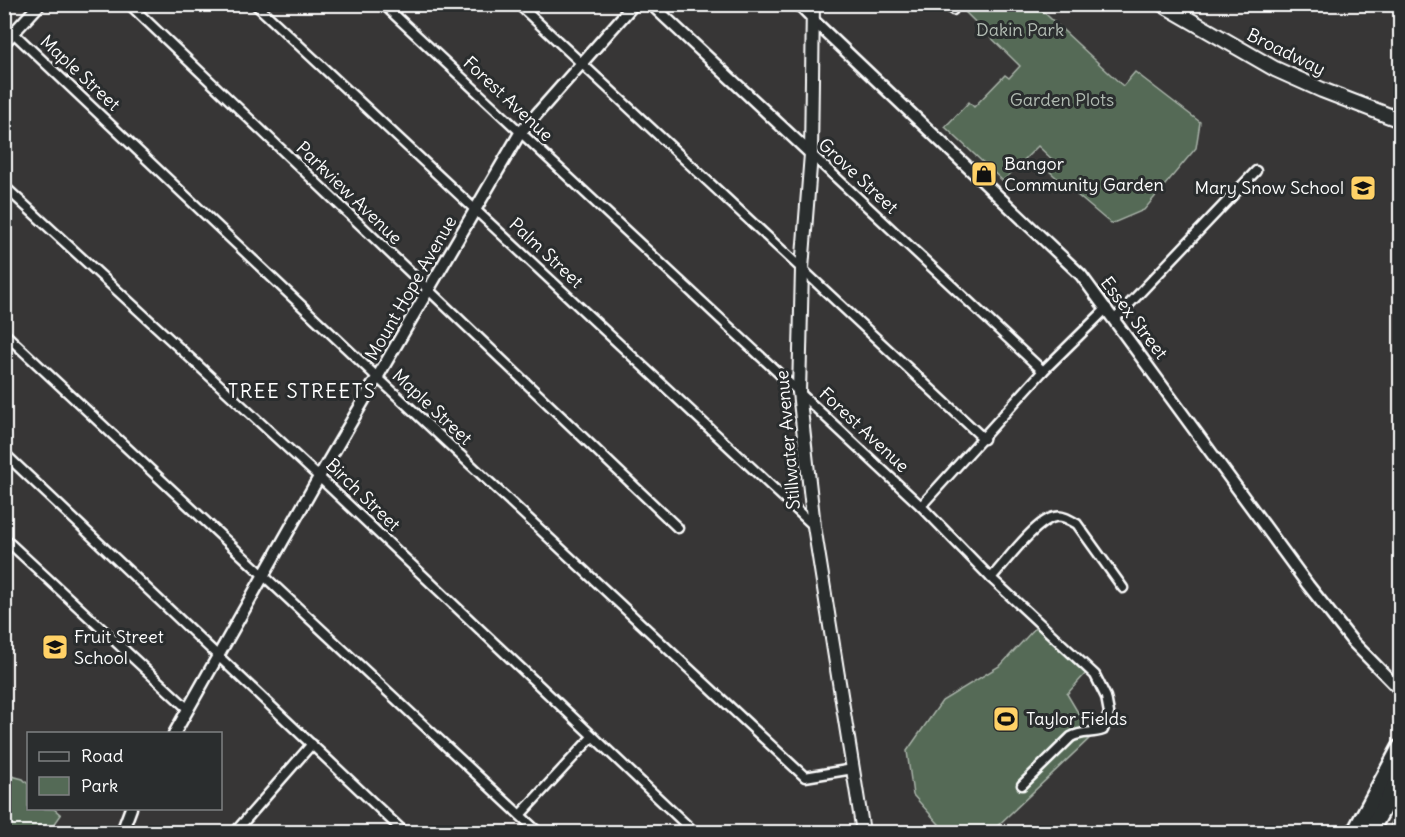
<svg xmlns="http://www.w3.org/2000/svg" width="1405" height="837" viewBox="0 0 1405 837" font-family="Delius,sans-serif">
<style>
.green{fill:#546a56;stroke:#aab4aa;stroke-width:1.5}
.lines{fill:none;stroke-linecap:round;stroke-linejoin:round}
.minor-casing{stroke:#fff;stroke-width:13}
.tertiary-casing{stroke:#fff;stroke-width:15}
.secondary-casing{stroke:#fff;stroke-width:16}
.primary-casing{stroke:#fff;stroke-width:18}
.motorway-casing{stroke:#fff;stroke-width:20}
.minor{stroke:#2a2d2e;stroke-width:8}
.tertiary{stroke:#2a2d2e;stroke-width:10}
.secondary{stroke:#2a2d2e;stroke-width:12}
.primary{stroke:#2a2d2e;stroke-width:14}
.motorway{stroke:#2a2d2e;stroke-width:15}
.labels{text-anchor:middle;stroke-width:6;stroke-linejoin:round;paint-order:stroke}
.park-label{font-size:18px;fill:#b2bcb3;stroke:#2a2d2e}
.street-label{font-size:18px;fill:#fff;stroke:#2a2d2e}
.poi-label{font-size:18px;fill:#fff;stroke:#2a2d2e;text-anchor:start}
.neighbourhood-label{font-size:20px;letter-spacing:1.5px;fill:#fff;stroke:#2a2d2e}
</style>
<rect width="100%" height="100%" fill="#373636"/>
<filter id="ink" filterUnits="userSpaceOnUse"><feTurbulence type="fractalNoise" baseFrequency=".0167" numOctaves="2"/><feDisplacementMap in="SourceGraphic" scale="12" xChannelSelector="R" yChannelSelector="G"/><feConvolveMatrix kernelMatrix="1 2 1 2 8 2 1 2 1" color-interpolation-filters="sRGB"/></filter>
<g filter="url(#ink)">
<g class="green">
<polygon points="957,4 1036,5 1123,86 1135,72 1200,122 1196,148 1144,210 1111,224 1050,172 1057,164 1038,146 1003,181 945,127 969,102 974,107 1005,75 1009,78 1020,66"/>
<polygon points="1036,627 1086,673 1067,694 1092,736 991,832 946,832 913,795 907,751 942,701 1001,665"/>
<polygon points="4,774 23,779 28,784 28,808 54,809 61,815 49,832 5,832"/>
<polygon points="1400,806 1400,832 1387,832"/>
</g>
<g class="lines">
<defs>
<g id="minor">
<polyline points="129,4 678,528"/>
<polyline points="255,4 814,526"/>
<path d="M383 4 921 506 991 578 1095 675 1106 697 1109 713 1103 730C1092 734 1082 731 1071 737L1022 785"/>
<polyline points="518,4 984,439"/>
<polyline points="797,4 813,20"/>
<polyline points="947,4 953,10"/>
<polyline points="4,24 378,378 805,777 853,769"/>
<polyline points="811,154 1043,371"/>
<polyline points="4,186 319,477 694,832"/>
<polyline points="1115,319 1256,171"/>
<polyline points="4,333 538,832"/>
<polyline points="4,453 404,832"/>
<polyline points="921,506 1043,371 1107,308"/>
<polyline points="4,538 188,709"/>
<path d="M991 578C1005 563 1036 520 1055 517 1063 515 1070 520 1077 524L1123 588"/>
<polyline points="520,815 592,737"/>
<polyline points="235,832 312,744"/>
</g>
<g id="tertiary">
<polyline points="651,4 811,154"/>
<polyline points="813,20 1081,275 1308,585 1353,642 1400,690"/>
<polyline points="4,43 40,4"/>
<polyline points="174,734 319,477 520,133 634,4"/>
<polyline points="122,832 131,808"/>
</g>
<polyline id="secondary" points="813,4 811,154 802,269 799,392 814,526 863,832"/>
<polyline id="primary" points="1162,4 1275,69 1322,90 1400,120"/>
<g id="motorway">
<polyline points="1355,832 1400,748"/>
<polyline points="1370,832 1400,777"/>
</g>
</defs>
<use href="#minor" class="minor-casing"/>
<use href="#tertiary" class="tertiary-casing"/>
<use href="#secondary" class="secondary-casing"/>
<use href="#primary" class="primary-casing"/>
<use href="#motorway" class="motorway-casing"/>
<use href="#minor" class="minor"/>
<use href="#tertiary" class="tertiary"/>
<use href="#secondary" class="secondary"/>
<use href="#primary" class="primary"/>
<use href="#motorway" class="motorway"/>
</g>
</g>
<defs>
<symbol id="shop-square" viewBox="-11 -11 22 22"><rect x="-9" y="-9" width="18" height="18" rx="4" fill="#ffd166" stroke="#2a2d2e"/><path d="M-5-2.5h2.3a2.7 3.5 0 0 1 5.4 0H5L5.5 6h-11ZM-1.5-2.5h3a1.5 2.3 0 0 0-3 0Z" fill="#111"/></symbol>
<symbol id="school-square" viewBox="-11 -11 22 22"><rect x="-9" y="-9" width="18" height="18" rx="4" fill="#ffd166" stroke="#2a2d2e"/><path d="M0-5L7-2L0 1L-7-2ZM-4 1L0 2.5L4 1V4Q0 6-4 4Z" fill="#111"/></symbol>
<symbol id="stadium-square" viewBox="-11 -11 22 22"><rect x="-9" y="-9" width="18" height="18" rx="4" fill="#ffd166" stroke="#2a2d2e"/><path d="M0-5a6.5 5 0 1 0 0 10a6.5 5 0 1 0 0-10ZM-3.5-1.8h7v3.6h-7Z" fill="#111"/></symbol>
</defs>
<g fill-rule="evenodd">
<use href="#shop-square" x="969" y="159" width="30" height="30"/>
<use href="#school-square" x="1348" y="173" width="30" height="30"/>
<use href="#school-square" x="40" y="632" width="30" height="30"/>
<use href="#stadium-square" x="991" y="704" width="30" height="30"/>
</g>
<g class="labels">
<g class="park-label">
<text x="1020" y="36">Dakin Park</text>
<text x="1062" y="106">Garden Plots</text>
</g>
<g class="street-label">
<text transform="translate(1286 52) rotate(26)" y="6">Broadway</text>
<text transform="translate(80 73) rotate(43)" y="6">Maple Street</text>
<text transform="translate(508 99) rotate(43)" y="6">Forest Avenue</text>
<text transform="translate(858 176) rotate(43)" y="6">Grove Street</text>
<text transform="translate(349 193) rotate(44)" y="6">Parkview Avenue</text>
<text transform="translate(546 253) rotate(43)" y="6">Palm Street</text>
<text transform="translate(411 288) rotate(-60)" y="6">Mount Hope Avenue</text>
<text transform="translate(1134 318) rotate(53)" y="6">Essex Street</text>
<text transform="translate(432 407) rotate(43)" y="6">Maple Street</text>
<text transform="translate(864 430) rotate(43)" y="6">Forest Avenue</text>
<text transform="translate(788 440) rotate(-95)" y="6">Stillwater Avenue</text>
<text transform="translate(363 495) rotate(44)" y="6">Birch Street</text>
</g>
<g class="poi-label">
<text x="1004" y="170">Bangor<tspan x="1004" dy="21">Community Garden</tspan></text>
<text x="1344" y="194" text-anchor="end">Mary Snow School</text>
<text x="74" y="643">Fruit Street<tspan x="74" dy="21">School</tspan></text>
<text x="1026" y="725">Taylor Fields</text>
</g>
<g class="neighbourhood-label">
<text x="302" y="398">TREE STREETS</text>
</g>
</g>
<rect width="1405" height="837" fill="none" stroke="#2a2d2e" stroke-width="24"/>
<rect x="12" y="12" width="1381" height="813" fill="none" stroke="#fff" stroke-width="2" filter="url(#ink)"/>
<rect x="27" y="732" width="195" height="78" fill="#2a2d2e" stroke="#7f8182" stroke-width="1.5"/>
<rect x="39" y="752" width="30" height="9" fill="#2a2d2e" stroke="#7f8182" stroke-width="1.5"/>
<text x="81" y="762" font-size="18" fill="#ffffff">Road</text>
<rect x="39" y="777" width="30" height="18" fill="#546a56" stroke="#7f8182" stroke-width="1.5"/>
<text x="81" y="792" font-size="18" fill="#ffffff">Park</text>
</svg>
